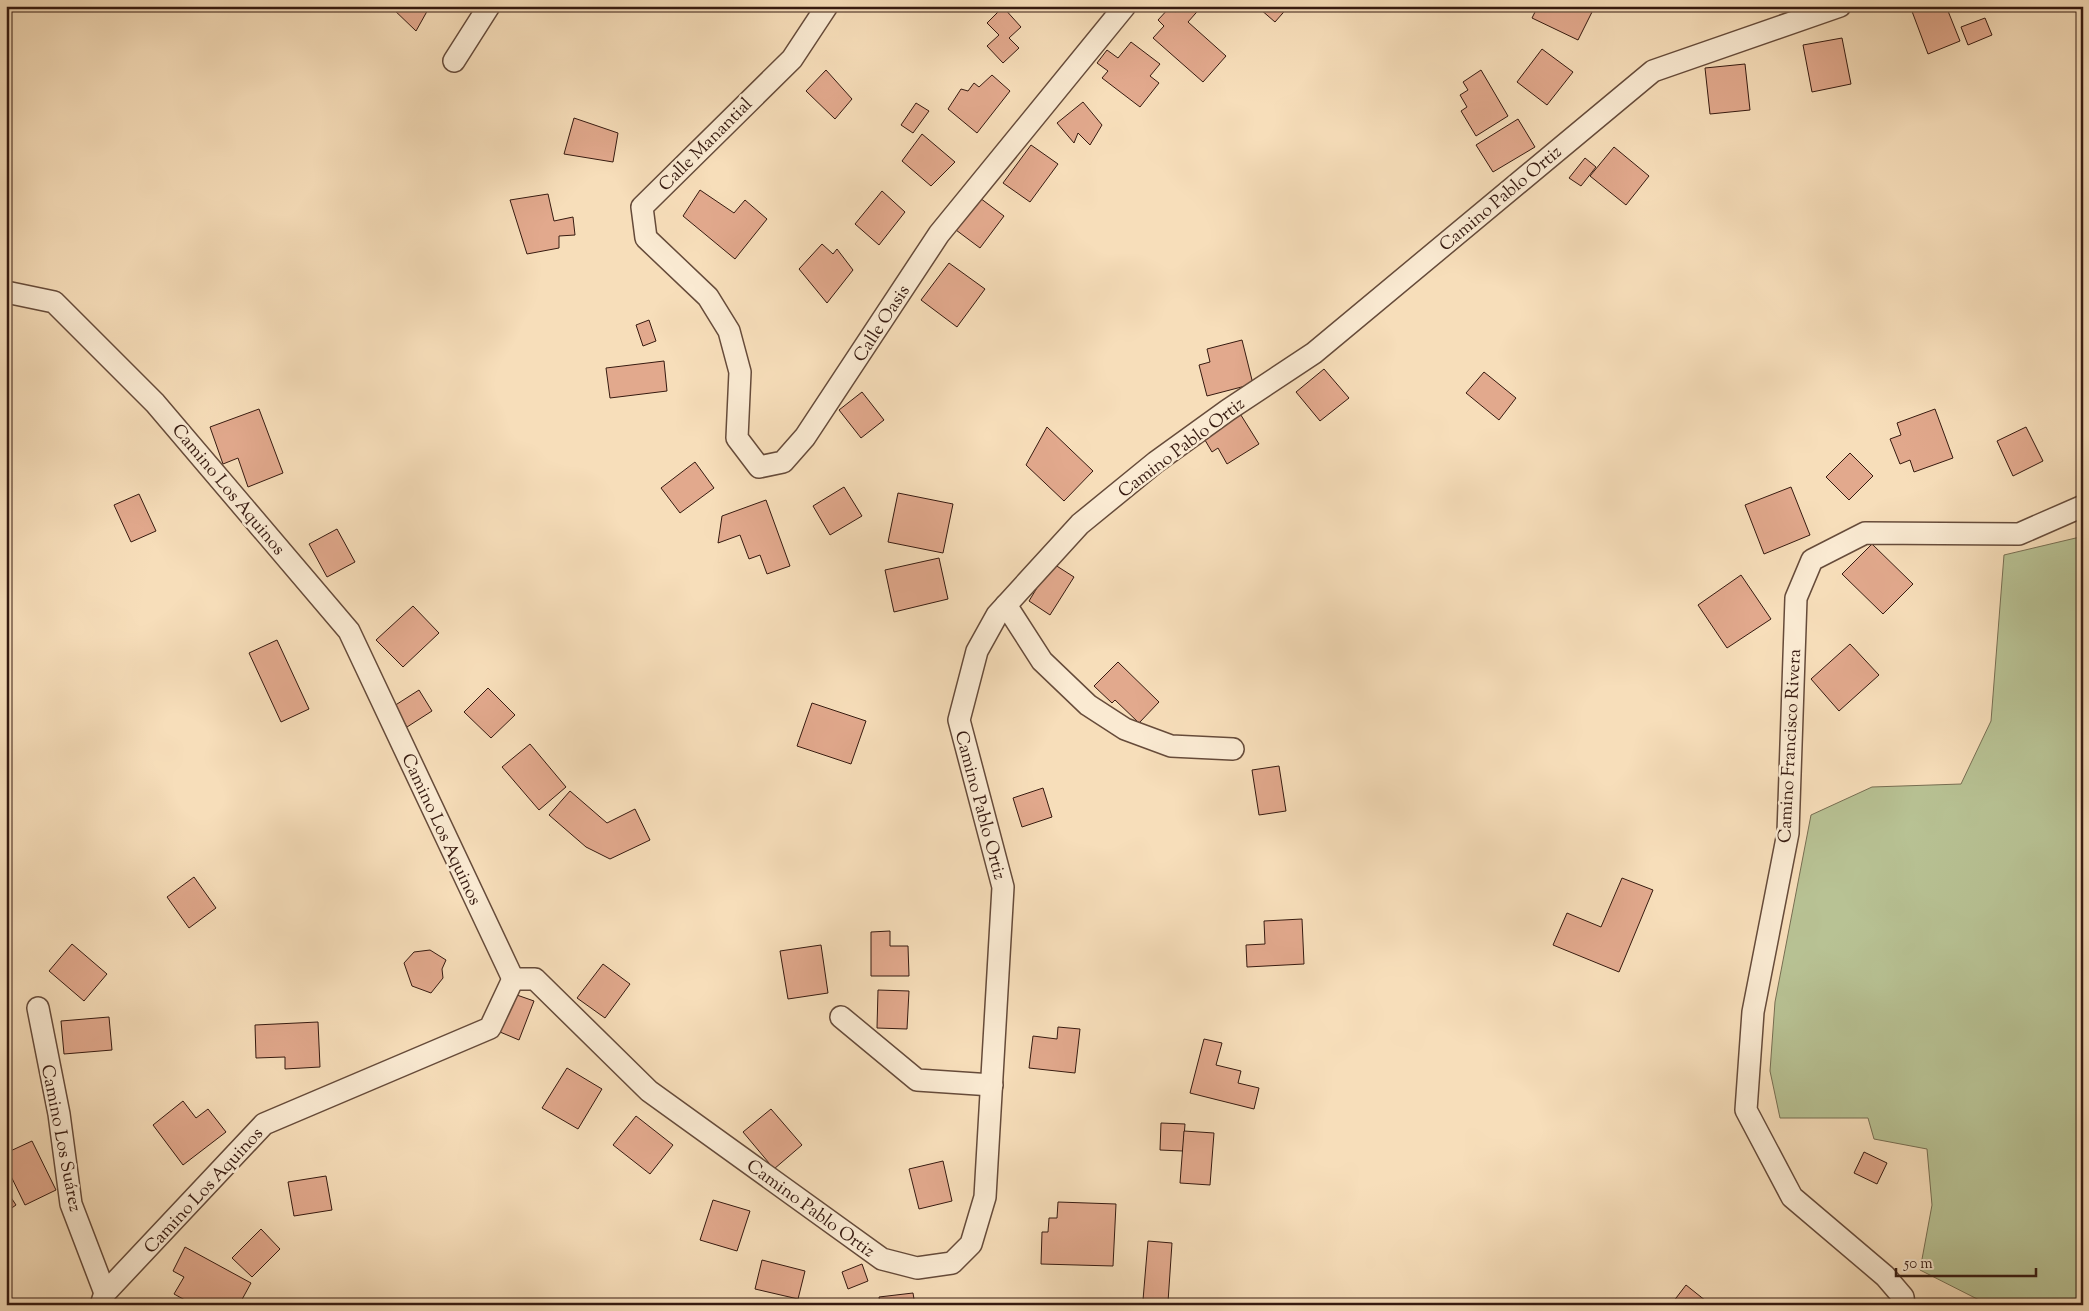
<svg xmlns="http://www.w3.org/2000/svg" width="2089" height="1311" viewBox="0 0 2089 1311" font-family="'Sorts Mill Goudy',serif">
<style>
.green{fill:#b8c294;stroke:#776e52}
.building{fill:#e2a98d;stroke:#361a10}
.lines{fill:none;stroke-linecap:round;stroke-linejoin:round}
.minor-casing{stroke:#664b3a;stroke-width:24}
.minor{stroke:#faead2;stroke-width:21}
.labels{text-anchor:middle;stroke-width:5;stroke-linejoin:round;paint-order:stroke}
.street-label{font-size:18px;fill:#361a10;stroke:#faead2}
</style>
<rect width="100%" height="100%" fill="#f7deba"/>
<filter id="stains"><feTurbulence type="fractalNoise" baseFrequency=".004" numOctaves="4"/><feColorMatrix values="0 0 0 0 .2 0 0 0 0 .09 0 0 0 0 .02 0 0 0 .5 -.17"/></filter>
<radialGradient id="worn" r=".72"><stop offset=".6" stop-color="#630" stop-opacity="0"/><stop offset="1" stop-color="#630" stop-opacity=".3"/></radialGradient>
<polygon class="green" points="2080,537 2083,544 2083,1305 1989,1305 1920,1270 1932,1205 1927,1149 1874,1139 1868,1118 1780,1118 1770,1071 1775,1002 1811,815 1872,787 1961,784 1991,721 2004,555"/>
<g class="building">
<polygon points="390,6 430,6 416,31"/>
<polygon points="1181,6 1202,6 1188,22 1226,56 1203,82 1153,38 1164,26 1158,20 1170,7 1176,12"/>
<polygon points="1262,6 1289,6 1275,22 1260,9"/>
<polygon points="1538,6 1586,6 1593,10 1578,40 1532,18"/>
<polygon points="1910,6 1946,6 1960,41 1928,54"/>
<polygon points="1003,7 1021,27 1009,38 1019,48 1003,63 987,46 999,35 987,23"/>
<polygon points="1985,18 1992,35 1968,45 1961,27"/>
<polygon points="1842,38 1851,84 1812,92 1803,45"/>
<polygon points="1131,42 1160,64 1150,76 1159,83 1140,107 1102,78 1108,71 1097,63 1107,50 1118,58"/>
<polygon points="1542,49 1573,72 1547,105 1517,82"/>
<polygon points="1745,64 1750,110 1710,114 1705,68"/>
<polygon points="826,70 852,99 835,119 806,91"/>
<polygon points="1481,70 1508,116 1476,136 1461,111 1467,107 1460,95 1468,90 1463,82"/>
<polygon points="992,75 1010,91 977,133 948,109 961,89 968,91 974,83 979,87"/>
<polygon points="1083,102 1102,125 1090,145 1078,133 1074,143 1057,123"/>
<polygon points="916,103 929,111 913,133 901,125"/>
<polygon points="574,118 618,133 613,162 564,154"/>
<polygon points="1518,119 1535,147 1493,172 1476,145"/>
<polygon points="922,134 955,162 931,186 902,161"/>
<polygon points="1031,145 1058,164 1030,202 1003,183"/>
<polygon points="1614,147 1649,176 1626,205 1590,176"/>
<polygon points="1585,158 1596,167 1581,186 1569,178"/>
<polygon points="700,190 734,213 745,200 767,219 735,259 683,216"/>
<polygon points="882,191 905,212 879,245 855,224"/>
<polygon points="548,194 554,221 573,217 575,235 559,236 559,248 527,254 510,200"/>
<polygon points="980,198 1004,216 980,248 956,230"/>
<polygon points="822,244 833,254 837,249 853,270 827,303 799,269"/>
<polygon points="949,263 985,289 957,327 921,300"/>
<polygon points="649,320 656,341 643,346 636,325"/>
<polygon points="1242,340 1253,384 1207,396 1199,365 1210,362 1207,349"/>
<polygon points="664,361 667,391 610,398 606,368"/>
<polygon points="1324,369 1349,398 1320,421 1296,392"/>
<polygon points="1484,372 1516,398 1499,420 1466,393"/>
<polygon points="862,392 884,420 861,438 839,410"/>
<polygon points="259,409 283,473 248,487 238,458 223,464 210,427"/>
<polygon points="1935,409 1953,458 1914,472 1910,460 1900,464 1890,439 1901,435 1897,423"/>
<polygon points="1239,412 1259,444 1227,464 1218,448 1212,452 1202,435"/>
<polygon points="1047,427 1093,471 1064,501 1026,465"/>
<polygon points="2026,427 2043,461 2013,476 1997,441"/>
<polygon points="1850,453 1873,476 1849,500 1826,477"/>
<polygon points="695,462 714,488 680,513 661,488"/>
<polygon points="844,487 862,516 830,535 813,506"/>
<polygon points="1791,487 1810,535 1764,554 1745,505"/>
<polygon points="898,493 953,504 943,553 888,542"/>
<polygon points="139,494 156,531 131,542 114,505"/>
<polygon points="766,500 790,566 767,574 760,555 749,559 740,535 718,543 722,516"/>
<polygon points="337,529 355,562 327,577 309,544"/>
<polygon points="1872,544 1913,584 1883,614 1842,574"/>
<polygon points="939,558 948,599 894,612 885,570"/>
<polygon points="1052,563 1074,577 1050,615 1029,601"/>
<polygon points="1741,575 1771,619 1727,648 1698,605"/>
<polygon points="413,606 439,633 403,667 376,640"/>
<polygon points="277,640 309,709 281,722 249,653"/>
<polygon points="1850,644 1879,675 1839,711 1811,679"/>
<polygon points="1118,662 1159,702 1139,723 1115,700 1112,703 1094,686"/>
<polygon points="488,688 515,715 491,738 464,712"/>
<polygon points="419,690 432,711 407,727 394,706"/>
<polygon points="812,703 866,721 851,764 797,746"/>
<polygon points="530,744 566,787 539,810 502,767"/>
<polygon points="1279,766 1286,811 1259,815 1252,770"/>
<polygon points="1043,788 1052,817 1022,827 1013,798"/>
<polygon points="570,791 607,823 635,809 650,840 610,859 586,847 549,815"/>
<polygon points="194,877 216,908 189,928 167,897"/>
<polygon points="1622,878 1653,890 1619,972 1553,945 1567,913 1601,927"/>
<polygon points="1302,919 1304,964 1247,967 1246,945 1265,944 1264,921"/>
<polygon points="890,931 890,946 908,946 909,976 871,976 871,932"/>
<polygon points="72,944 107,974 84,1001 49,971"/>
<polygon points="821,945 828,993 788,999 780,951"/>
<polygon points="430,950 446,960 442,969 443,978 431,993 412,986 404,963 414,952"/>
<polygon points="603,964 630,984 605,1018 577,998"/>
<polygon points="878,990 909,991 907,1029 877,1028"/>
<polygon points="514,994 534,1001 519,1040 500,1032"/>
<polygon points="109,1017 112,1050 64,1054 61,1021"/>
<polygon points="318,1022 320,1067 285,1069 285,1057 256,1058 255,1025"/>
<polygon points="1058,1027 1080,1029 1075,1073 1029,1068 1033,1036 1057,1039"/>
<polygon points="1204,1039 1222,1043 1216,1065 1241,1071 1238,1083 1259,1088 1254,1109 1190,1093"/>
<polygon points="567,1068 602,1089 578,1129 542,1108"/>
<polygon points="183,1101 196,1118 208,1109 226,1132 183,1165 153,1125"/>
<polygon points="771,1109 802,1145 774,1169 743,1132"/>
<polygon points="636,1116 673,1145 650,1174 613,1145"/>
<polygon points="1161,1123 1185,1124 1183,1151 1160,1150"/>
<polygon points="1184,1131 1214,1133 1210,1185 1180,1183"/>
<polygon points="32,1141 56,1190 25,1205 6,1166 6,1153"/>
<polygon points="1864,1152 1887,1163 1877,1184 1854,1173"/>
<polygon points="943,1161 952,1201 919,1209 909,1169"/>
<polygon points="326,1176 332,1210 294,1216 288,1182"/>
<polygon points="6,1190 16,1205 6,1212"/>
<polygon points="713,1200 750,1211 737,1251 700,1240"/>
<polygon points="1058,1202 1116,1204 1113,1266 1041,1264 1042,1232 1048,1232 1049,1218 1057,1218"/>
<polygon points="261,1229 280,1249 252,1277 232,1258"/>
<polygon points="1148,1241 1172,1243 1168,1302 1143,1300"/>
<polygon points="185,1247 251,1283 239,1305 194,1305 174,1294 184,1277 173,1271"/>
<polygon points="762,1260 805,1271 798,1299 755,1289"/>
<polygon points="862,1264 868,1281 848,1289 842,1272"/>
<polygon points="1686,1285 1711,1305 1676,1305 1673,1302"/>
<polygon points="913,1293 915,1305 880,1305 879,1297"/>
</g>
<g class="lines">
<defs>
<g id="minor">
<polyline points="827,6 792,59 642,207 646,238 708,297 729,331 740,372 737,438 759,467 783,462 805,437 939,234 1125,6"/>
<polyline points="454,61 489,6"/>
<polyline points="6,292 54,302 155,403 349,631 513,979"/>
<polyline points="1006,605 1042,661 1088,705 1125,729 1171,746 1233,749"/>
<polyline points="513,979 535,979 649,1091 882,1259 917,1268 952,1263 971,1244 985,1197 1003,887 959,720 977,651 997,615 1080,524 1156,462 1228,410 1314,353 1653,71 1840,6"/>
<polyline points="38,1008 59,1114 71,1204 105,1293"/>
<polyline points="841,1017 917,1080 992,1085"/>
<polyline points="101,1305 105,1293 264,1124 490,1028 513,979"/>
<polyline points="1904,1305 1903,1297 1885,1276 1792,1197 1746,1110 1753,1012 1788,833 1796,598 1812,560 1865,533 2019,534 2083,506"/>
</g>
</defs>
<use href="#minor" class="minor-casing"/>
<use href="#minor" class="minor"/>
</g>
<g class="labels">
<g class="street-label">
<text transform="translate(705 144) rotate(-45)" y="6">Calle Manantial</text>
<text transform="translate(1500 198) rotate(-40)" y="6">Camino Pablo Ortiz</text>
<text transform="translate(881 323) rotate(-57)" y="6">Calle Oasis</text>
<text transform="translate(1181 447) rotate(-37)" y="6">Camino Pablo Ortiz</text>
<text transform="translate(229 489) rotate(50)" y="6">Camino Los Aquinos</text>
<text transform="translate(1789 746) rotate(-87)" y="6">Camino Francisco Rivera</text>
<text transform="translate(981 805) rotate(75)" y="6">Camino Pablo Ortiz</text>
<text transform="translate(442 829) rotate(65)" y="6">Camino Los Aquinos</text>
<text transform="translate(62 1138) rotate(79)" y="6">Camino Los Suárez</text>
<text transform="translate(203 1190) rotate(-47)" y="6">Camino Los Aquinos</text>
<text transform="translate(811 1208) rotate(36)" y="6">Camino Pablo Ortiz</text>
</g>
</g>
<rect width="2089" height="1311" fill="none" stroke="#f7deba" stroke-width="25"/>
<rect x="8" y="8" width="2074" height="1296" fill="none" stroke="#361a10" stroke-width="2.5"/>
<rect x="12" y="12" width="2064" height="1286" fill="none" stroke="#361a10"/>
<path d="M1896 1268v8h140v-8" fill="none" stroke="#361a10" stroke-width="2.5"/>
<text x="1904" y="1268" font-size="15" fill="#361a10" stroke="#faead2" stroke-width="4" paint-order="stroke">50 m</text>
<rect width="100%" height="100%" filter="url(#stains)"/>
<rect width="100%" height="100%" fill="url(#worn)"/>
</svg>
